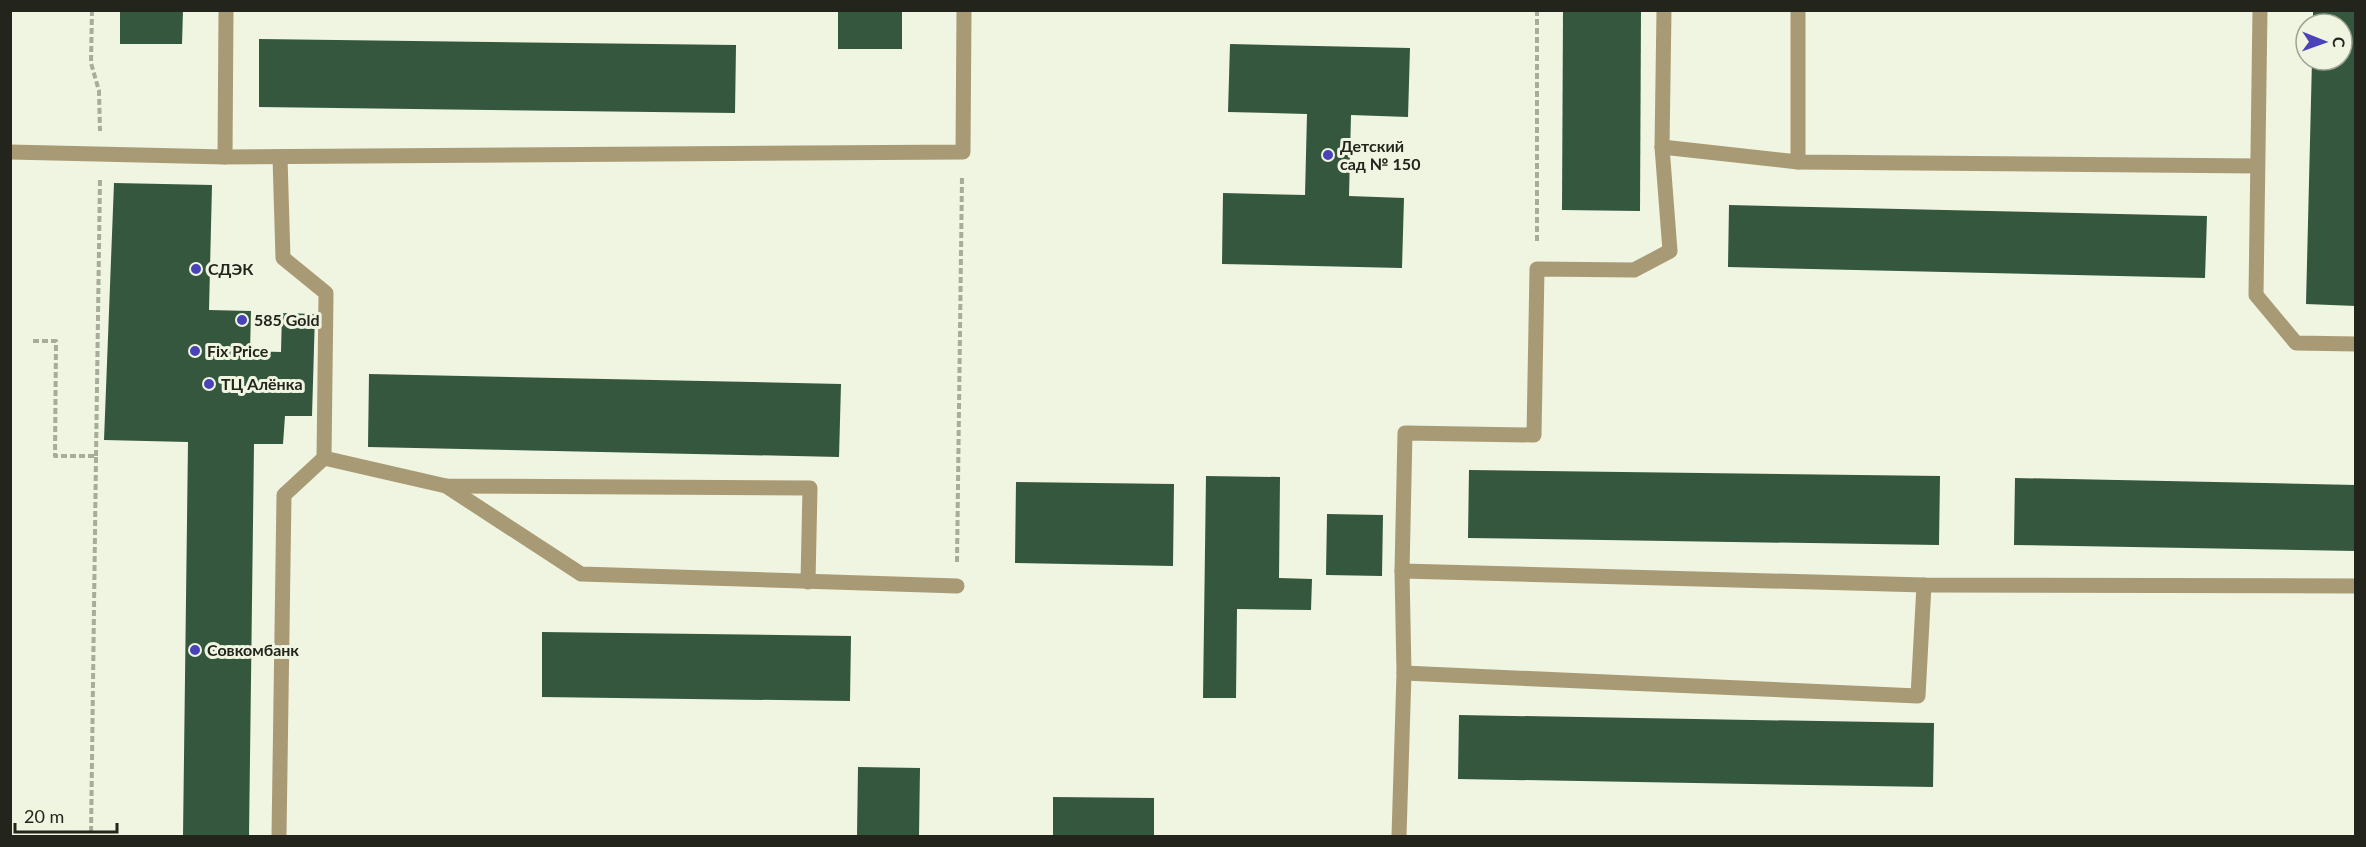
<svg xmlns="http://www.w3.org/2000/svg" width="2366" height="847" viewBox="0 0 2366 847" font-family="Lato,sans-serif">
<style>
.building{fill:#34573e}
.lines{fill:none;stroke-linecap:round;stroke-linejoin:round}
.path{stroke:#a7ac9b;stroke-width:4;stroke-dasharray:6 3;stroke-linecap:butt}
.minor{stroke:#a99a76;stroke-width:15}
.poi-dot{fill:#4a42b8;stroke:#eff5e0;stroke-width:2}
.labels{text-anchor:middle;stroke-width:6;stroke-linejoin:round;paint-order:stroke}
.poi-label{font-size:16px;font-weight:bold;fill:#23251d;stroke:#eff5e0;text-anchor:start}
</style>
<rect width="100%" height="100%" fill="#eff5e0"/>
<g class="building">
<polygon points="120,10 183,10 182,44 120,44"/>
<rect x="838" y="10" width="64" height="39"/>
<polygon points="1563,10 1641,10 1640,211 1562,210"/>
<polygon points="2313,10 2356,10 2356,306 2306,304 2312,60 2342,60 2342,24 2313,24"/>
<polygon points="259,39 736,45 735,113 259,107"/>
<polygon points="1230,44 1410,48 1408,117 1351,115 1349,196 1404,198 1402,268 1222,264 1223,193 1305,195 1307,114 1228,112"/>
<polygon points="114,183 212,185 209,310 251,311 250,351 281,352 282,313 315,314 312,416 285,416 283,444 254,444 249,836 183,836 188,442 104,440"/>
<polygon points="1729,205 2207,216 2205,278 1728,267"/>
<polygon points="369,374 841,384 839,457 368,447"/>
<polygon points="1469,470 1940,476 1939,545 1468,538"/>
<polygon points="1206,476 1280,477 1279,578 1312,579 1311,610 1237,609 1236,698 1203,698"/>
<polygon points="2015,478 2356,485 2356,551 2014,545"/>
<polygon points="1016,482 1174,484 1173,566 1015,563"/>
<polygon points="1327,514 1383,515 1382,576 1326,575"/>
<polygon points="542,632 851,636 850,701 542,697"/>
<polygon points="1459,715 1934,723 1933,787 1458,779"/>
<polygon points="858,767 920,768 919,836 857,836"/>
<polygon points="1053,797 1154,798 1154,836 1053,836"/>
</g>
<g class="lines">
<g class="path">
<polyline points="92,10 91,63 99,91 100,131"/>
<polyline points="1537,10 1537,244"/>
<polyline points="33,341 56,341 55,456 96,456 91,836"/>
<polyline points="96,456 100,178"/>
<polyline points="957,562 962,177"/>
</g>
<g class="minor">
<polyline points="1798,10 1798,162"/>
<polyline points="2260,10 2256,295 2296,343 2356,344"/>
<polyline points="1662,147 1798,162 2257,166"/>
<polyline points="10,152 225,157 963,152 964,10"/>
<polyline points="225,157 226,10"/>
<polyline points="280,157 283,258 326,293 324,458 446,486 810,488 808,582"/>
<polyline points="446,486 581,574 957,586"/>
<polyline points="1402,571 1924,585 2356,586"/>
<polyline points="1404,673 1918,696 1924,585"/>
<polyline points="279,836 284,495 324,458"/>
<polyline points="1399,836 1404,673 1402,571 1405,433 1534,435 1537,269 1634,270 1670,251 1662,147 1664,10"/>
</g>
</g>
<g class="poi-dot">
<circle cx="1328" cy="155" r="6"/>
<circle cx="196" cy="269" r="6"/>
<circle cx="242" cy="320" r="6"/>
<circle cx="195" cy="351" r="6"/>
<circle cx="209" cy="384" r="6"/>
<circle cx="195" cy="650" r="6"/>
</g>
<g class="labels">
<g class="poi-label">
<text x="1340" y="152">Детский<tspan x="1340" dy="18">сад № 150</tspan></text>
<text x="208" y="275">СДЭК</text>
<text x="254" y="326">585 Gold</text>
<text x="207" y="357">Fix Price</text>
<text x="221" y="390">ТЦ Алёнка</text>
<text x="207" y="656">Совкомбанк</text>
</g>
</g>
<rect width="2366" height="847" fill="none" stroke="#23251d" stroke-width="24"/>
<g transform="translate(2324 42) rotate(91)"><circle r="28" fill="#eff5e0" stroke="#9da292" stroke-width="1.5"/>
<path d="M0-4.5L10 22L0 15L-10 22Z" fill="#4a42b8"/>
<text y="-9" font-size="16" font-weight="bold" text-anchor="middle" fill="#23251d">С</text>
</g>
<path d="M15 823v9h102v-9" fill="none" stroke="#23251d" stroke-width="3"/>
<text x="24" y="823" font-size="18" fill="#23251d" stroke="#eff5e0" stroke-width="4.5" paint-order="stroke">20 m</text>
</svg>
